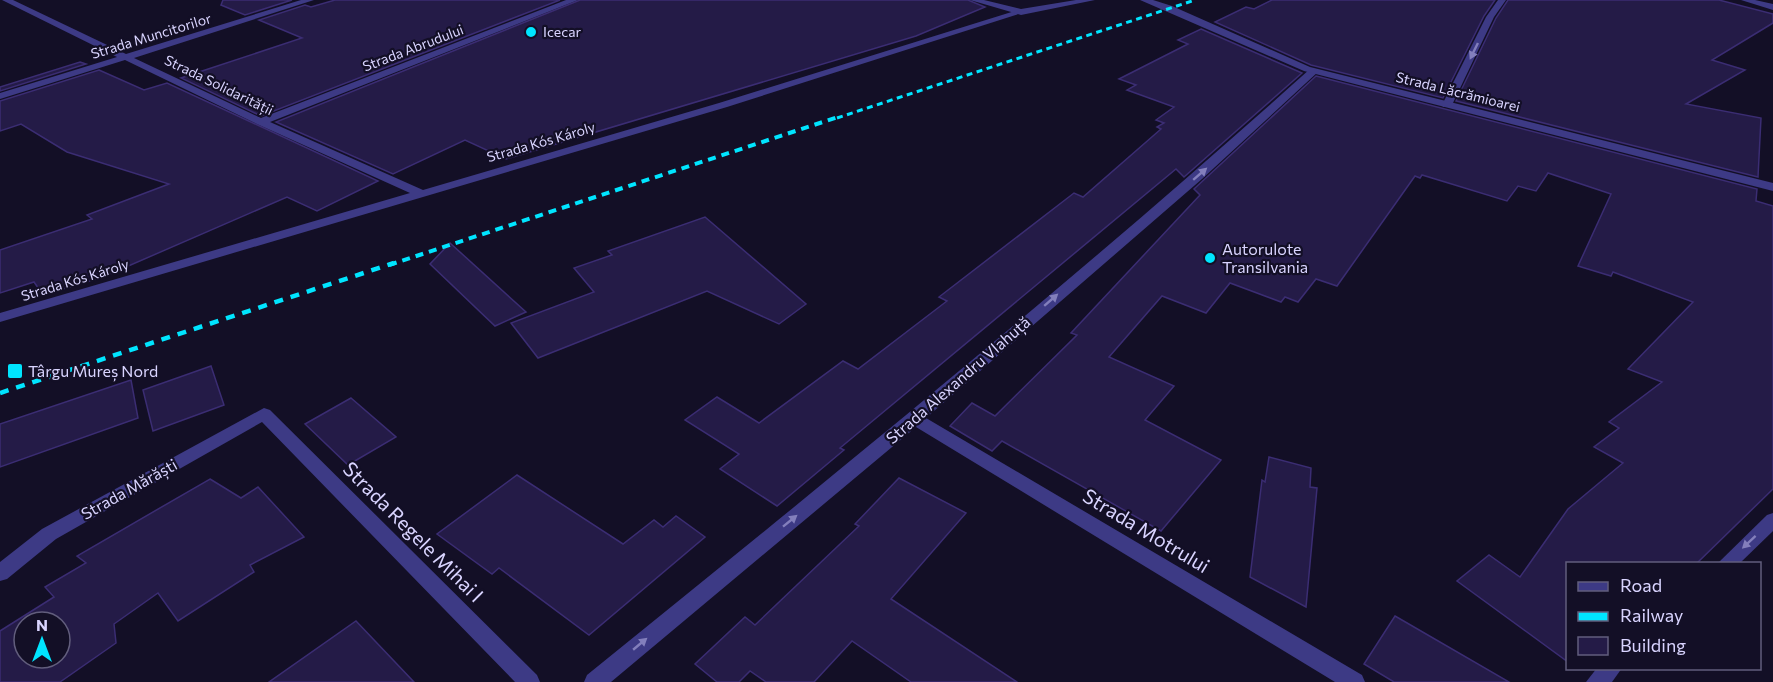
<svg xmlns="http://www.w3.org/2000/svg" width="1773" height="682" viewBox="0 0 1773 682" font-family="Commissioner,sans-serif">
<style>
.building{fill:#241b47;stroke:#3b2d73;stroke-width:1.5;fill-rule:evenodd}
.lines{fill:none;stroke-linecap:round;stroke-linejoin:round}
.service{fill:#3d3a85;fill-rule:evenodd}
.minor{fill:#3d3a85;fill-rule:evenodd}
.tertiary{fill:#3d3a85;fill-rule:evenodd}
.rail-far2{stroke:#00e5ff;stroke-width:3;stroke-dasharray:6 4.5;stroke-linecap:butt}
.rail-far1{stroke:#00e5ff;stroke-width:4;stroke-dasharray:8 6;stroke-linecap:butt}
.rail{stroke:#00e5ff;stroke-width:4.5;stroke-dasharray:9 8;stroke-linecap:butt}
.oneway{fill:#837fbc}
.poi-dot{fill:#00e5ff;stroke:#130f26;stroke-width:2}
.labels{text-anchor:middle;stroke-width:4.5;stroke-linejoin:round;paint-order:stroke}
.far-poi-label{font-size:14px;fill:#d9d4ff;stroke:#130f26;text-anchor:start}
.far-street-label{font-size:14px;fill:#d9d4ff;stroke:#130f26}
.poi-label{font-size:16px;fill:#d9d4ff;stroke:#130f26;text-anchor:start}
.street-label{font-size:16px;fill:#d9d4ff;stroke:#130f26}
.near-street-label{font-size:20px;fill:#d9d4ff;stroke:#130f26}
</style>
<rect width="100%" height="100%" fill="#130f26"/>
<g class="building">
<polygon points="223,0 292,0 245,15 221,5"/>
<polygon points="335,0 560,0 261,116 181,78 302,38 259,20 305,5 311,7"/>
<polygon points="580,0 968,0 985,7 916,36 506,159 465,140 393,174 276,122"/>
<polygon points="1272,0 1495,0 1484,16 1443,98 1311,65 1215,22 1246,7 1254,9"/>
<polygon points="1508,0 1719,0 1773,14 1773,23 1712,60 1745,70 1686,104 1761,118 1758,177 1456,101 1496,18"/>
<polygon points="1201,29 1302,73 1184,177 1176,169 840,448 844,450 777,506 720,469 739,454 685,420 717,397 759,423 843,361 858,369 947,301 939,297 1074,193 1083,197 1161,129 1157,127 1164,123 1156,120 1174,107 1127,90 1136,85 1119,79 1188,44 1178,40"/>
<polygon points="80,62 86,64 0,91 0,87"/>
<polygon points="99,70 144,90 167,83 378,181 317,211 287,197 103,277 43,295 34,282 0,293 0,250 92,219 87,215 169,184 67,152 21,124 0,131 0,101"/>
<polygon points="1316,76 1757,189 1756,201 1773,206 1773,489 1696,564 1568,564 1568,662 1457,581 1489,555 1520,577 1568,509 1623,463 1594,447 1619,428 1609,422 1662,382 1628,369 1693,302 1613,272 1611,276 1578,266 1611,194 1548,173 1536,191 1518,186 1507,201 1422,175 1420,178 1415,176 1337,286 1316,279 1298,302 1285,297 1281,302 1230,283 1206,313 1162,296 1109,357 1174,386 1145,420 1221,460 1161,531 1002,441 992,451 950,426 972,403 995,416 1077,335 1071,333 1200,195 1194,189"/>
<polygon points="705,217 806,304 779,324 707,291 538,358 511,323 594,292 574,268 612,255 608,251"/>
<polygon points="450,243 526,312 495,326 430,264"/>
<polygon points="211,366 224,405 153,431 143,390"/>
<polygon points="131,380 138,418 0,467 0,424"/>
<polygon points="351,398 396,437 348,465 305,424"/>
<polygon points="1269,457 1311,468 1310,487 1317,488 1306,607 1250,577 1262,480 1265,482"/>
<polygon points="517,475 623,544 654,520 663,527 676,516 705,537 589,635 499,568 492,574 437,534"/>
<polygon points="899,478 966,513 891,599 1017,682 911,682 852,641 814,682 766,682 750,671 739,682 717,682 695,664 745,617 755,625 859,526 855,524"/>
<path d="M210 479 241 498 258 487 304 537 250 565 254 572 178 621 158 593 114 624 116 643 60 682H0V631L54 597 45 587 86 563 77 556ZM24 622H60V658H24Z"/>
<polygon points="1395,616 1509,682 1394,682 1364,664"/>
<polygon points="356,621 414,682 269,682"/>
</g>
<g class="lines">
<polygon class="service" points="1741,0 1755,0 1773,4 1773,10"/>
<g class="minor">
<polygon points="2,0 13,0 126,54 301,0 314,0 134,58 261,118 566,0 578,0 270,122 423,190 719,103 1018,10 1025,12 727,107 0,322 0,313 410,193 257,124 125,60 0,99 0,93 117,57"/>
<polygon points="1498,0 1506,0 1494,17 1452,105 1443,107 1442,105 1486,17"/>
<path d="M1310 69 1319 71 1202 179 926 418 1362 675 1365 682H1335L916 427 611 682H584L587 675C832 477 1076 279 1310 69Z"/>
<polygon points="264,408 270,410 537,675 540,682 515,682 262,422 56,539 7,579 0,581 0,562 42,529"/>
<polygon points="1773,513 1773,531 1739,564 1717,564 1767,515"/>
<polygon points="1597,668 1622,668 1612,682 1586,682"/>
</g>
<g class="tertiary">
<polygon points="970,0 984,0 1021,9 1076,0 1095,0 1021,15"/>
<polygon points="1140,0 1153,0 1172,6 1310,67 1773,183 1773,191 1304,71"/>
</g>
<polyline class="rail-far2" points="837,118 1195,0"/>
<polyline class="rail-far1" points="389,265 841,116"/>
<polyline class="rail" points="0,393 394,263"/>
</g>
<defs><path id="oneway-solid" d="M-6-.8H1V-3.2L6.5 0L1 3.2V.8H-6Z" transform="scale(1.5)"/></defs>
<g class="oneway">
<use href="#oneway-solid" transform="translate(1474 51) rotate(116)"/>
<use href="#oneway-solid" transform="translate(1200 174) rotate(-41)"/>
<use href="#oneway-solid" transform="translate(1051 300) rotate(-41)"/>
<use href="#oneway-solid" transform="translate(790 521) rotate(-39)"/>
<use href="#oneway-solid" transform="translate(1749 542) rotate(137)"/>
<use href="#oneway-solid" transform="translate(640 644) rotate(-40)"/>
</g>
<g class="poi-dot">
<circle cx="531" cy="32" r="6"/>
<circle cx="1210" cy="258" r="6"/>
<rect x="7" y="363" width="16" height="16" rx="3"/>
</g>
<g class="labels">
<g class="far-poi-label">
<text x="543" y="37">Icecar</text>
</g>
<g class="far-street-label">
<text transform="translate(151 36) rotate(-17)" y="5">Strada Muncitorilor</text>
<text transform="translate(413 48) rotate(-21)" y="5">Strada Abrudului</text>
<text transform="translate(219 85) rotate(26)" y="5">Strada Solidarității</text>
<text transform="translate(1458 92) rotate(14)" y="5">Strada Lăcrămioarei</text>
<text transform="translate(541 142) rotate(-16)" y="5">Strada Kós Károly</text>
<text transform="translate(75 280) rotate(-17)" y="5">Strada Kós Károly</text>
</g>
<g class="poi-label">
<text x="1222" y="255">Autorulote<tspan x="1222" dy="18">Transilvania</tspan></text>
<text x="28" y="377">Târgu Mureș Nord</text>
</g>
<g class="street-label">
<text transform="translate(958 380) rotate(-41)" y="6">Strada Alexandru Vlahuță</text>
<text transform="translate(129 489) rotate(-29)" y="6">Strada Mărăști</text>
</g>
<g class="near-street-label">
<text transform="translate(1146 531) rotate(31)" y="7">Strada Motrului</text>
<text transform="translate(413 532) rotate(45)" y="7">Strada Regele Mihai I</text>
</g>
</g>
<rect x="1566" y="562" width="195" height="108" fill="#130f26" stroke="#625e7d" stroke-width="1.5"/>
<rect x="1578" y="582" width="30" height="9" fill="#3d3a85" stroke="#625e7d" stroke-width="1.5"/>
<text x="1620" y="592" font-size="18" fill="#d9d4ff">Road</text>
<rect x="1578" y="612" width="30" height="9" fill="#00e5ff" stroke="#625e7d" stroke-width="1.5"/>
<text x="1620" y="622" font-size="18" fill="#d9d4ff">Railway</text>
<rect x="1578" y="637" width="30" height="18" fill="#241b47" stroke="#625e7d" stroke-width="1.5"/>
<text x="1620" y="652" font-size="18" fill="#d9d4ff">Building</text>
<g transform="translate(42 640)"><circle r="28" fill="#130f26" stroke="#625e7d" stroke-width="1.5"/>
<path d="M0-4.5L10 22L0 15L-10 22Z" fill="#00e5ff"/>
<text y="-9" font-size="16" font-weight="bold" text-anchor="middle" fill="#d9d4ff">N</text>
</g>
</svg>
